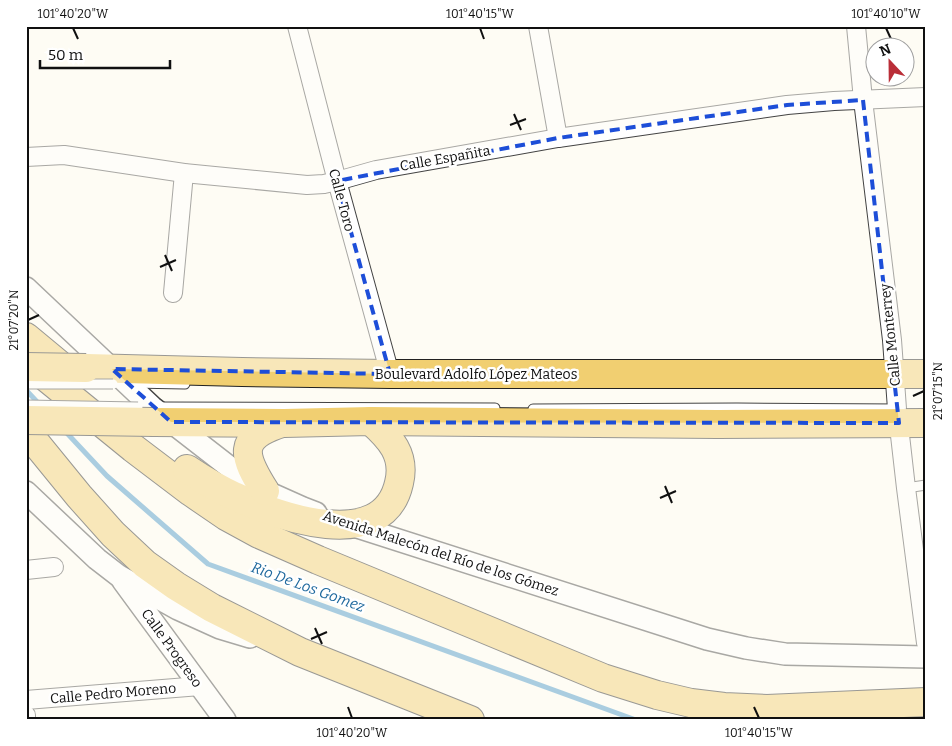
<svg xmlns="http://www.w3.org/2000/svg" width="952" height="746" viewBox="0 0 952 746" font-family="Bitter,serif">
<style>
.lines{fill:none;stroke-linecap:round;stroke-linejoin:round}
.stream{stroke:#4596c7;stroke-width:5}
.service-casing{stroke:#434343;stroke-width:11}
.minor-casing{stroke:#434343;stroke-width:20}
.tertiary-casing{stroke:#434343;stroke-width:24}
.primary-casing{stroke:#212121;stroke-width:30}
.service{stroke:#fff;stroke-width:9}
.minor{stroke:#fff;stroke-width:18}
.tertiary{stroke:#fff;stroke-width:21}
.primary{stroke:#f1cf71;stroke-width:28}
.service-bridge-casing{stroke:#434343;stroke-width:11;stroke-linecap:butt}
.primary-bridge-casing{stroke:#212121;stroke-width:30;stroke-linecap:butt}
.service-bridge{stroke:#fff;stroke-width:9}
.primary-bridge{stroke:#f1cf71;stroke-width:28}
.marked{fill:none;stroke:#1d4ed8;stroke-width:4;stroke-dasharray:10 6;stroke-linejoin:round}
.ticks{fill:none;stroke:#101010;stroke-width:2}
.labels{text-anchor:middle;stroke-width:5;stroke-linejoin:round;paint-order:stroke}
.street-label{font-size:14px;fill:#101010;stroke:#fff}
.water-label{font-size:15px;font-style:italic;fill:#1e689d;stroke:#fff}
.neatline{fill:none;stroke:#101010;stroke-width:2}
.ticks-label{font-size:12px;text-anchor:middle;fill:#101010}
</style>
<rect width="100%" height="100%" fill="#fefcf4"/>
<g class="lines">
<g class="stream">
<polyline points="26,390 41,406"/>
<polyline points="64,430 107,476 208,564 636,720"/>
</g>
<defs>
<g id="service">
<polyline points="131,383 185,384"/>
<polyline points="158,407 495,408"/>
<polyline points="533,409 737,408 900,409"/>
<polyline points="906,488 926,485"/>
</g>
<g id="minor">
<polyline points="297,26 337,181 390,374"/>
<polyline points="538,26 558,138"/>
<polyline points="856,26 863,100 892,340 897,409 906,488 926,643"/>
<polyline points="26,157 64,155 184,173 307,185 324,184 337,181 376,170 558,138 787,105 834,101 926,97"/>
<polyline points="173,293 184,173"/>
<polyline points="26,570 54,567"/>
<polyline points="26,700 200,686"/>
<polyline points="26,715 26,720"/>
</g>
<g id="tertiary">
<polyline points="26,288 152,407 237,473 265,491 303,508 316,513"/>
<polyline points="26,492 97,559 119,576 178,609 220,628 250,637"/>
<polyline points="345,523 707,639 746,648 785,654 926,657"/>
<polyline points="123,581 225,720"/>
</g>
<g id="primary">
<polyline points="26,337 67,371"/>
<polyline points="31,365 133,448 191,492 226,516 259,534 318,560 603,678 657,695 691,703 724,707 767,709 926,702"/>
<polyline points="86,368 242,372 390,374 926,374"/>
<polyline points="154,422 284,423 371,421 717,424 926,423"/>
<polyline points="26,431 79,496 113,534 145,564 176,586 212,608 300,652 470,720"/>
<path d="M187 469C202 479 218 489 234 496 277 516 383 555 399 483 406 455 390 438 371 421"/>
<path d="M265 491C243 456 236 438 282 423"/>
</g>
</defs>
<use href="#service" class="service-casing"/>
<use href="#minor" class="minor-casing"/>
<use href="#tertiary" class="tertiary-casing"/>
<use href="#primary" class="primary-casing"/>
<use href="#service" class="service"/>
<use href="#minor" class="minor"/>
<use href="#tertiary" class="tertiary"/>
<use href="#primary" class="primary"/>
<defs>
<g id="service-bridge">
<polyline points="26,384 113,384"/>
<polyline points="26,405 138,407"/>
</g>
<g id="primary-bridge">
<polyline points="26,367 86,368"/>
<polyline points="26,420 154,422"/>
</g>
</defs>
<use href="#service-bridge" class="service-bridge-casing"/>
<use href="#primary-bridge" class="primary-bridge-casing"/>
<use href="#service-bridge" class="service-bridge"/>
<use href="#primary-bridge" class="primary-bridge"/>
</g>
<path d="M0 0H952V746H0ZM863 100 899 423 171 422 112 369 390 374 337 181 558 138 787 105Z" fill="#fefcf4" fill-opacity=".55" fill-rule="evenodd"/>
<path class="marked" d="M863 100 899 423 171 422 112 369 390 374 337 181 558 138 787 105Z"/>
<path class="ticks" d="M73 28 78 39M480 28 484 39M886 28 891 39M514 114 521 130M510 125 526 119M165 255 172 271M160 267 176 260M28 320 39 315M913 396 924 391M665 486 672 503M660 498 676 491M315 628 322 644M311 639 327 632M348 707 352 718M754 707 759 718"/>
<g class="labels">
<g class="street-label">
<text transform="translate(445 158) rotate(-10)" y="5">Calle Españita</text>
<text transform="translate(342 200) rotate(75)" y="5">Calle Toro</text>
<text transform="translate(890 335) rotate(-96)" y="5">Calle Monterrey</text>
<text x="476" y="379">Boulevard Adolfo López Mateos</text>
<text transform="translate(441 553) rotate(18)" y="5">Avenida Malecón del Río de los Gómez</text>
<text transform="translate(172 648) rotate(54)" y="5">Calle Progreso</text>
<text transform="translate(113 693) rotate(-5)" y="5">Calle Pedro Moreno</text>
</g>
<g class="water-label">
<text transform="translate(308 587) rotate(20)" y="5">Rio De Los Gomez</text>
</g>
</g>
<rect width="952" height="746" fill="none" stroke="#ffffff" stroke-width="55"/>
<g transform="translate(890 62) rotate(338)"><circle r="24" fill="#ffffff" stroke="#9f9f9f"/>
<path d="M0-4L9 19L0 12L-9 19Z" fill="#ba2e38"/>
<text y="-8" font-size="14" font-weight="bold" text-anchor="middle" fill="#101010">N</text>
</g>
<path d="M40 60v8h130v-8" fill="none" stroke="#101010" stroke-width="2.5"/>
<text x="48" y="60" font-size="15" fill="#101010" stroke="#ffffff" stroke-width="4" paint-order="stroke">50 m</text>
<rect x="28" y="28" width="896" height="690" class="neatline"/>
<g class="ticks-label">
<text x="73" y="18">101°40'20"W</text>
<text x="480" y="18">101°40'15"W</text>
<text x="886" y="18">101°40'10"W</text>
<text transform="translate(14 320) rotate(-90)" y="4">21°07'20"N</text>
<text transform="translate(938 391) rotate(-90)" y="4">21°07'15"N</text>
<text x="352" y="737">101°40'20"W</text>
<text x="759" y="737">101°40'15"W</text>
</g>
</svg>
